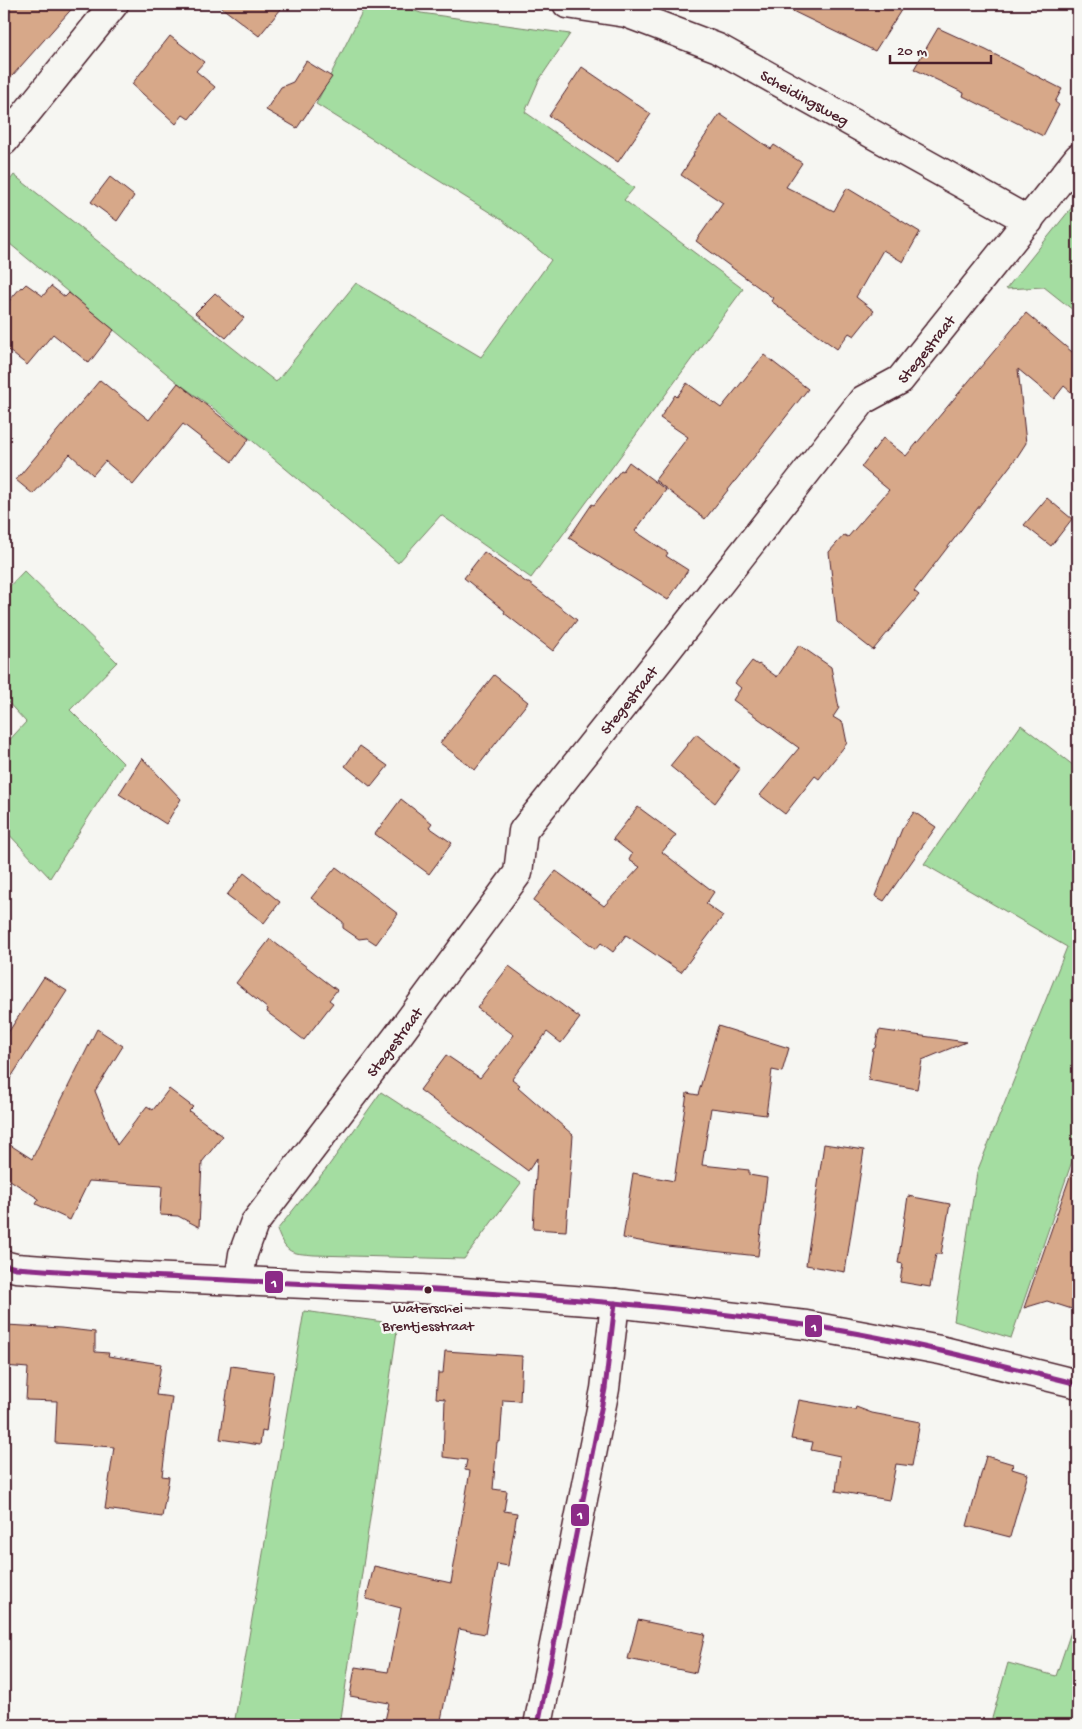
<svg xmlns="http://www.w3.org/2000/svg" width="1082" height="1729" viewBox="0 0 1082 1729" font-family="'Gochi Hand',sans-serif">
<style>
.green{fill:#a4dda1;stroke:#777e66}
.building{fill:#d7a889;stroke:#4a1f2b}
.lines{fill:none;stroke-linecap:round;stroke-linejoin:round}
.street-casing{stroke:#4a1f2b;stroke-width:31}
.street{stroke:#f6f6f2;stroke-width:28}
.bus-1-casing{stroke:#f6f6f2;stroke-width:9}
.bus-1{stroke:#8c2b87;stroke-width:5}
.bus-dot{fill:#4a1f2b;stroke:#f6f6f2;stroke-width:2}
.labels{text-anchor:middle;stroke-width:5;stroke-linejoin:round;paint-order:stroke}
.bus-label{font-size:15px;fill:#4a1f2b;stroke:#f6f6f2}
.street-label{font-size:16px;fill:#4a1f2b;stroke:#f6f6f2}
.line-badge{stroke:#f6f6f2;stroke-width:2}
.badge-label{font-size:14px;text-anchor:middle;font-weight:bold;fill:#fff}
</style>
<rect width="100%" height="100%" fill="#f6f6f2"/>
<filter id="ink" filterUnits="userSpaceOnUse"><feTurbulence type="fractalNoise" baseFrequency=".02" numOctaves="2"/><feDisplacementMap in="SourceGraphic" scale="10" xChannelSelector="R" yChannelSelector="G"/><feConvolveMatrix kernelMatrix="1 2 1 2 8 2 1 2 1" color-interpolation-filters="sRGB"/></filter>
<g filter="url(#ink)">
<g class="green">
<polygon points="366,4 394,4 421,13 570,34 539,80 525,112 634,188 624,200 743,289 531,578 441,515 398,563 217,411 178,383 4,239 4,188 14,175 276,382 356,283 481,357 551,260 502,220 316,104"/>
<polygon points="1077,201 1078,217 1078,314 1044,287 1006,289"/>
<polygon points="24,571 117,662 70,710 123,763 50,878 4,829 4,746 26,722 4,698 4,592"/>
<polygon points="1021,725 1078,769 1078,1144 1011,1338 954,1321 977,1172 1067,947 924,864"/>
<path d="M381 1092 521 1183 464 1259 314 1255C291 1253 286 1254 277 1230L327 1168Z"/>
<polygon points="304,1311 398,1324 340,1725 234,1725"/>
<polygon points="1078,1611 1078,1725 990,1725 1008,1663 1056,1676"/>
</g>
<g class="building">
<polygon points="4,4 76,4 4,85"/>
<polygon points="217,4 285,4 259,36"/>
<polygon points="778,4 905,4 875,51"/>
<polygon points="938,28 986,50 1062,89 1055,102 1059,105 1043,136 963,96 964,93 914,69"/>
<polygon points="170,36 204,62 196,71 215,87 189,119 183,115 176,124 132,84"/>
<polygon points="306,61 332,77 297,128 266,110 281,87 293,82"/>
<polygon points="582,67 651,114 618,162 549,116"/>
<polygon points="720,114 771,149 774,145 802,163 786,187 834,211 847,188 920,232 903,262 883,250 856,297 874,311 854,336 849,333 837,349 771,301 773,298 696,241 723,203 681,175 694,155 693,154"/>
<polygon points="110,177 134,196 117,221 91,202"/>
<polygon points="26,284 43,296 51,286 65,297 69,293 114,330 89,363 53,334 27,365 4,347 4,307 21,287 22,288"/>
<polygon points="215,293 244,318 226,338 195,313"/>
<polygon points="1026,313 1078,357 1078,398 1064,386 1054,399 1018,369 1026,443 1017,457 914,591 919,595 873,650 837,622 829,552 844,535 848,537 889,490 861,467 883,438 906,456"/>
<polygon points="764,355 808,389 705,519 655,480 688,437 660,418 675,395 677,397 687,383 721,408"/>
<polygon points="100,380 149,420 178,383 249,439 232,462 183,424 133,485 105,461 93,475 70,454 33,494 16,480"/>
<polygon points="629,462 666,490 635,531 668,553 666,556 688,570 668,600 569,538 592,504 594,505 621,470 623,471"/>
<polygon points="1047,498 1072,519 1051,546 1024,525"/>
<polygon points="484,552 527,583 529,583 577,620 553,651 504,613 505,611 464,578"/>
<polygon points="799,645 831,667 839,708 833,717 843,723 847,743 819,779 815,776 785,814 760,795 799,748 733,700 741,688 735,683 752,661 758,665 759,664 777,677"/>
<polygon points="494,675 528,702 475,770 440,743"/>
<polygon points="696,734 740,769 715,803 670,766"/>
<polygon points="360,746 388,766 371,787 345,766"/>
<polygon points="142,758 181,799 166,824 119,794"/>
<polygon points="401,799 432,823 429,827 452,843 429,874 375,834"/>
<polygon points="638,807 676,835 662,852 714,892 706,904 723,916 681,972 626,935 613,952 601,943 596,949 533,901 556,871 604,906 640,867 629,860 632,854 613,839"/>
<polygon points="914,812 936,827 884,901 875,896 902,829"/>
<polygon points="336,867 398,914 376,944 367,938 359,939 343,928 343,922 311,898"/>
<polygon points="244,873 280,902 264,923 227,895"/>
<polygon points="270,939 337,990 329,1000 333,1003 304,1040 267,1012 268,1009 236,983"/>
<polygon points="509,966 580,1018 561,1043 547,1032 512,1079 520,1085 518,1087 573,1135 566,1231 533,1229 537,1158 528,1171 420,1090 446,1055 480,1078 514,1035 477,1008"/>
<polygon points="44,977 67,991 4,1088 4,1039"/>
<polygon points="718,1026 789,1048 782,1072 772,1070 766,1115 711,1108 702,1165 749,1170 749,1175 767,1178 758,1256 667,1246 623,1238 633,1173 674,1181 687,1093 698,1095"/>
<polygon points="97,1029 123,1046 95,1091 117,1145 147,1106 153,1110 169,1089 193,1107 189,1111 223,1136 202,1162 199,1227 178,1216 160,1215 162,1186 89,1181 70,1220 36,1204 39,1199 4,1176 4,1141 32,1159"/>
<polygon points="879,1030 966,1042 922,1060 917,1089 868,1080 873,1049 875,1048"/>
<polygon points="824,1144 864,1150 845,1272 806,1265"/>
<polygon points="1074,1165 1078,1165 1078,1311 1047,1301 1024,1308"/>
<polygon points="908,1196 950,1204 941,1254 936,1254 930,1287 900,1282 903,1264 898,1263"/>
<polygon points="6,1325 61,1328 95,1332 95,1352 109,1353 108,1356 161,1364 156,1395 172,1397 162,1476 169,1477 162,1517 105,1509 114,1447 55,1443 57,1401 26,1400 28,1368 4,1366"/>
<polygon points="445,1351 522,1356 520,1401 503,1400 500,1442 497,1442 493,1489 507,1491 504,1511 517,1513 508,1566 497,1564 485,1634 459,1629 440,1725 384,1725 389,1703 350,1696 355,1667 388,1672 401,1608 366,1599 374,1566 451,1583 470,1471 465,1470 467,1460 443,1457 445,1399 436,1398 438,1373 443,1373"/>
<polygon points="231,1366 274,1372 266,1432 262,1431 260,1445 220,1439"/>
<polygon points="799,1400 855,1410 856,1407 872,1413 920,1422 912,1466 896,1464 889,1500 836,1491 840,1456 811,1450 813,1442 791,1439"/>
<polygon points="986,1456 1013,1464 1012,1469 1028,1474 1010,1537 967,1526"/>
<polygon points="638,1620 705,1634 696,1673 628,1659"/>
</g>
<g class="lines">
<defs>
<g id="street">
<path id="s1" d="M567 4 626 13 718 48 1029 221"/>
<polyline points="4,141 114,4"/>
<polyline points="4,1265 16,1268 126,1276 421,1289 615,1303 806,1325 940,1350 1078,1384"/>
<path id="s2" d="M239 1281 243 1254 254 1224 397 1037 518 873 523 831 664 654 863 400 900 380 1078 158"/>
<polyline points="538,1725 605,1389 615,1303"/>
</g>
</defs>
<use href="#street" class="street-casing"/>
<use href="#street" class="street"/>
<defs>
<g id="bus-1">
<path d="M4 1265 16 1268C150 1278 285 1282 419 1289 547 1296 678 1307 805 1325 897 1338 988 1362 1078 1384"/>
<polyline points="538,1725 605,1389 615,1303"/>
</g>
</defs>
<use href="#bus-1" class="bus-1-casing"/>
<use href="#bus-1" class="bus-1"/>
</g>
</g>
<circle class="bus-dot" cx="428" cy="1290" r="4.5"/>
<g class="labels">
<g class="bus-label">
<text x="428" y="1312">Waterschei<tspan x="428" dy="18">Brentjesstraat</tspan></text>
</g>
<g class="street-label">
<text dy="6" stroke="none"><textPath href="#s1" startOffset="258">Scheidingsweg</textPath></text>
<text dy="6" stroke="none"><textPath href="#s2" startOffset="1172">Stegestraat</textPath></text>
<text dy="6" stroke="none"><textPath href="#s2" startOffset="709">Stegestraat</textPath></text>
<text dy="6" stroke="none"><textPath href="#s2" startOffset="289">Stegestraat</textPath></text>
</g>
</g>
<g class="line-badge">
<rect x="264" y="1270" width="20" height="24" rx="5" fill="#8c2b87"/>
<rect x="804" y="1314" width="19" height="24" rx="5" fill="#8c2b87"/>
<rect x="570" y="1503" width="20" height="24" rx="5" fill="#8c2b87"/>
</g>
<g class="badge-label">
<text x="274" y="1287">1</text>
<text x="814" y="1331">1</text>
<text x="580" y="1519">1</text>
</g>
<rect width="1082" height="1729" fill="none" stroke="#f6f6f2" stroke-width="20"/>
<rect x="10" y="10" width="1062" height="1709" fill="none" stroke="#4a1f2b" stroke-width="2" filter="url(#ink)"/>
<path d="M890 55v8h101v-8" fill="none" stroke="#4a1f2b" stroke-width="2.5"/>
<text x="897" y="55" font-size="15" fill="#4a1f2b" stroke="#f6f6f2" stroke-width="4" paint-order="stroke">20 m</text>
</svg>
